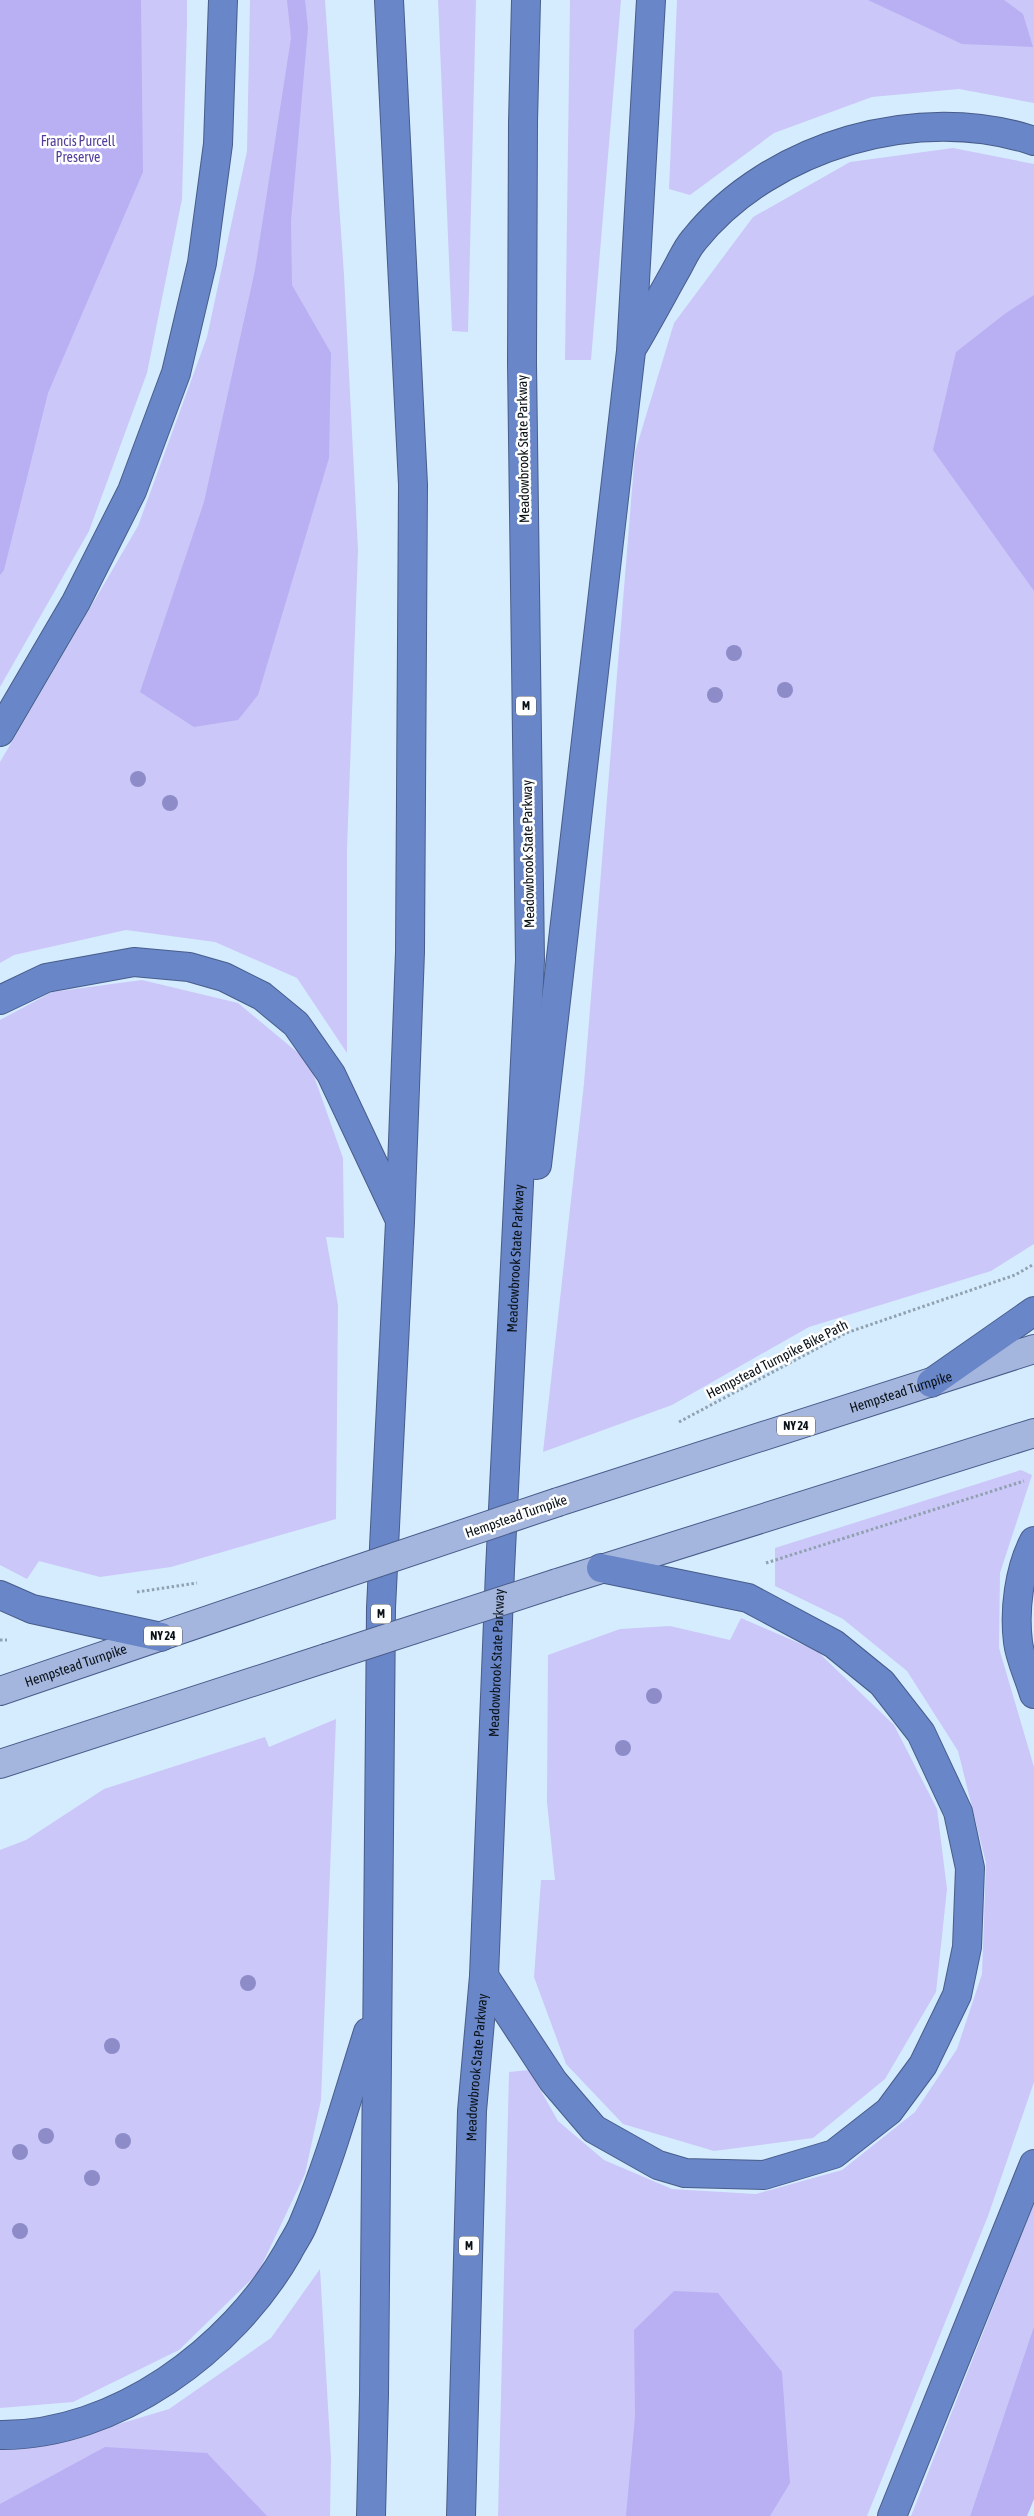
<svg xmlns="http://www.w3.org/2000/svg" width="1034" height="2516" viewBox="0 0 1034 2516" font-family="'Asap Condensed',sans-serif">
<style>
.green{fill:#ccc7f9}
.forest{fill:#b8b0f2}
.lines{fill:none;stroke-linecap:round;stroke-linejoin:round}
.primary-casing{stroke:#485d8a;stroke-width:30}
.motorway-casing{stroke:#485d8a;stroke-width:30}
.path{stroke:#90a1af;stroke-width:3;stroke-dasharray:2.5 2.5;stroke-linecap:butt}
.primary{stroke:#a5b6de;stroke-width:28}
.motorway{stroke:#6986c8;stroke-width:28}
.primary-bridge-casing{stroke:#485d8a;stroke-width:30;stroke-linecap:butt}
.primary-bridge{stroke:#a5b6de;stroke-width:28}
.tree{fill:#8d8cc8}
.labels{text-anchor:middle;stroke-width:5;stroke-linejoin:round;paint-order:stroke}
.shield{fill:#fff;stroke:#54595d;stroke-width:1}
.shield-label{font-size:12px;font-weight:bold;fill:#0a1218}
.park-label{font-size:14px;fill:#523d9b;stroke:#fff}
.street-label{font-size:14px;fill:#0a1218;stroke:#fff}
</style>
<rect width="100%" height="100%" fill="#d5ecfe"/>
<g class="green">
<polygon points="0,0 187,0 187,23 182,199 147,373 89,531 0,687"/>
<polygon points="250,0 325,0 344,275 358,550 347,849 347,1053 297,978 215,942 126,930 14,955 0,963 0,762 138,526 207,337 247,151"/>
<polygon points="438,0 476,0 468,332 452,331"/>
<polygon points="570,0 621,0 591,360 565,360"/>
<polygon points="677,0 1034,0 1034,103 959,89 872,97 774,133 690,195 669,189"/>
<polygon points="953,148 1034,164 1034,1244 991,1271 809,1327 672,1405 543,1452 584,1083 635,452 674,323 753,217 850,162"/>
<polygon points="142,980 238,1003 309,1062 343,1158 344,1238 326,1237 338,1305 336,1519 171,1567 100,1577 39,1561 27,1579 0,1565 0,1020 52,992"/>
<polygon points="1021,1470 1032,1475 1000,1573 999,1648 1034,1767 1034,2082 988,2216 867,2516 498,2516 509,2072 529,2070 558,2121 604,2160 672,2189 756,2194 842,2170 915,2112 957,2049 982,1974 986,1863 958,1751 907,1671 843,1619 775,1586 775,1548"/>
<polygon points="741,1618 817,1651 894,1725 937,1809 947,1889 936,1992 885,2079 813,2138 714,2151 623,2124 566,2064 534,1977 541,1880 555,1880 547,1802 548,1655 620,1629 670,1626 730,1640"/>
<polygon points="336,1719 321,2100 305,2174 258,2273 179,2350 73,2402 0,2408 0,1850 26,1840 104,1789 265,1737 269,1747"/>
<polygon points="1034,2203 1034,2326 970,2516 911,2516"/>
<polygon points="320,2269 331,2458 330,2516 0,2516 0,2446 69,2439 169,2409 271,2338"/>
</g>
<g class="forest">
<polygon points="0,0 141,0 143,172 48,393 4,570 0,575"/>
<polygon points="287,0 305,0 308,28 291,221 292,285 331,353 329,458 258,695 238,720 194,727 140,692 204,502 255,270 291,38"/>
<polygon points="868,0 1004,0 1023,14 1033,47 962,44"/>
<polygon points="1034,295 1034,591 933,450 956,352 1006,313"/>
<polygon points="674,2291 718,2293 782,2372 790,2483 770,2516 626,2516 635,2416 634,2330"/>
<polygon points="1034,2326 1034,2499 1027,2516 970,2516"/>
<polygon points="105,2447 207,2453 267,2516 0,2516 0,2504"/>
</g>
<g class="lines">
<defs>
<g id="primary">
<path id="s1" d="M558 1502 1034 1349"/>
<polyline points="557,1583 1034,1433"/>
<path id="s2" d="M0 1691 326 1580"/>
<polyline points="0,1764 326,1658"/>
</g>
<g id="motorway">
<path d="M634 345C648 321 661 297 675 272 681 262 686 249 694 240 770 145 920 102 1034 141"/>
<polyline points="0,732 76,602 132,491 176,373 202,263 218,144 223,0"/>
<polyline points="0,1000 46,978 134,962 189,967 224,977 262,996 296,1024 331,1074 399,1218"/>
<polyline points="537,1165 631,351 651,0"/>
<polyline points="931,1383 1034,1311"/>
<path d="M1034 1541C1019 1570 1014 1610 1018 1642 1020 1659 1029 1677 1034 1694"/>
<polyline points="0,1595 32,1609 161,1637"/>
<polyline points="484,1976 553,2081 594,2129 658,2165 685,2173 764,2175 834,2154 889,2111 923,2065 957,1995 967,1947 970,1868 958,1812 921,1733 882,1683 834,1644 748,1598 601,1568"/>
<path d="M0 2435C116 2436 232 2350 288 2252 293 2242 300 2233 304 2222 330 2161 348 2095 368 2032"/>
<polyline points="371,2516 374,2395 381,1608 400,1222 410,952 413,485 389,0"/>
<path id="s3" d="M461 2516 472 2111 484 1976 500 1570 530 960 522 363 523 122 526 0"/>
<polyline points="892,2516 1034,2164"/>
</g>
</defs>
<use href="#primary" class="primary-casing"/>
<use href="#motorway" class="motorway-casing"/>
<g class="path">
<polyline points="679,1422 846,1333 1015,1275 1034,1264"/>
<polyline points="766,1563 1024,1481"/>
<polyline points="137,1592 197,1583"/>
<polyline points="0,1640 7,1640"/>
</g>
<use href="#primary" class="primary"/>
<use href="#motorway" class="motorway"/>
<defs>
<g id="primary-bridge">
<polyline points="326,1580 558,1502"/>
<polyline points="326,1658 557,1583"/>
</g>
</defs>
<use href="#primary-bridge" class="primary-bridge-casing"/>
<use href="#primary-bridge" class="primary-bridge"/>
</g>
<g class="tree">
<circle cx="734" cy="653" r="8"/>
<circle cx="785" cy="690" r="8"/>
<circle cx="715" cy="695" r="8"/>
<circle cx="138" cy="779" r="8"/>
<circle cx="170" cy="803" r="8"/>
<circle cx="654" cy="1696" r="8"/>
<circle cx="623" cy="1748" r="8"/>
<circle cx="248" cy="1983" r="8"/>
<circle cx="112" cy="2046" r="8"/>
<circle cx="46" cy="2136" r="8"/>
<circle cx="123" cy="2141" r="8"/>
<circle cx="20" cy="2152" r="8"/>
<circle cx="92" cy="2178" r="8"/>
<circle cx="20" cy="2231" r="8"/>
</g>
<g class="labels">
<g class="shield">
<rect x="516" y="696.5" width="20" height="19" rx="4"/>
<rect x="777" y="1416.5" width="38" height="19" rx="4"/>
<rect x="371" y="1604.5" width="20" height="19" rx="4"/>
<rect x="144" y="1626.5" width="38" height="19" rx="4"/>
<rect x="459" y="2236.5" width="20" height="19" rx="4"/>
</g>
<g class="shield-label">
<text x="526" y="710">M</text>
<text x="796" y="1430">NY 24</text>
<text x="381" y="1618">M</text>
<text x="163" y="1640">NY 24</text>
<text x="469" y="2250">M</text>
</g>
<g class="park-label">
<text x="78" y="146">Francis Purcell<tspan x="78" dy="16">Preserve</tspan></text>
</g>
<g class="street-label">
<text transform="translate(523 449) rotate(-91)" y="5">Meadowbrook State Parkway</text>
<text transform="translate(528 854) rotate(-91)" y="5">Meadowbrook State Parkway</text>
<text dy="5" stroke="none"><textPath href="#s3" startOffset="1259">Meadowbrook State Parkway</textPath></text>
<text transform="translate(777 1359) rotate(-27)" y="5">Hempstead Turnpike Bike Path</text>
<text dy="5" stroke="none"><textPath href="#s1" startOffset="360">Hempstead Turnpike</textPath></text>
<text transform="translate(516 1516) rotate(-19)" y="5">Hempstead Turnpike</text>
<text dy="5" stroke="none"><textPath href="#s3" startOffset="854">Meadowbrook State Parkway</textPath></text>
<text dy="5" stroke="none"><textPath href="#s2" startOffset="80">Hempstead Turnpike</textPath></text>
<text dy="5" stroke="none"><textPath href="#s3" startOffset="449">Meadowbrook State Parkway</textPath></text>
</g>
</g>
</svg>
